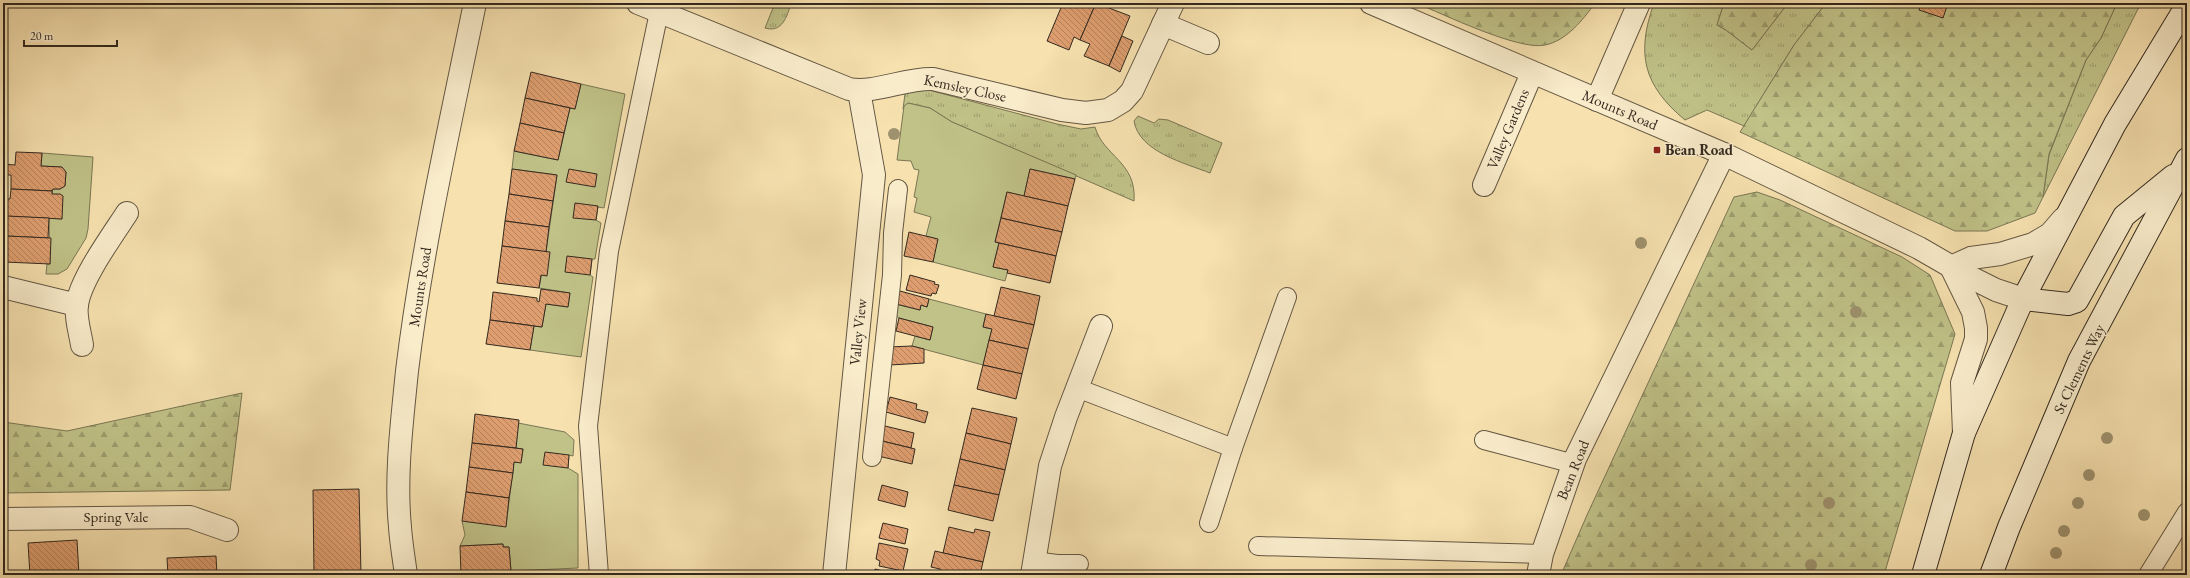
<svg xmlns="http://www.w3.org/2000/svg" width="2190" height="578" viewBox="0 0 2190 578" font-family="'EB Garamond',serif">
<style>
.grass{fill:url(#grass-tufts);stroke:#7a7654}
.forest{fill:url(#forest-firs);stroke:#7a7654}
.green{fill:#c0c288;stroke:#7a7654}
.building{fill:url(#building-back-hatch);stroke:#33291f}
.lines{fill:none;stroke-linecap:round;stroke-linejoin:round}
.service-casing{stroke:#645743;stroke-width:20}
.minor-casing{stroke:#645743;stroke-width:24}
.secondary-casing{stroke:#33291f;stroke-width:24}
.service{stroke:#f9eccb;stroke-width:18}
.minor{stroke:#f9eccb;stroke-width:22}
.secondary{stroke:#f9eccb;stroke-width:22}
.tree{fill:#9e916e}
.poi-dot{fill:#8f2418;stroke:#f9eccb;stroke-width:1.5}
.labels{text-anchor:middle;stroke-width:3;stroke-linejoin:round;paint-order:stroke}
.street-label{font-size:15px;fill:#33291f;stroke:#f9eccb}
.poi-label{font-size:15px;font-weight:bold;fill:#33291f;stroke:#f9eccb;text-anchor:start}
</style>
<defs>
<pattern id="grass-tufts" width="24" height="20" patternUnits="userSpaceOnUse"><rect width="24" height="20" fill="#c0c288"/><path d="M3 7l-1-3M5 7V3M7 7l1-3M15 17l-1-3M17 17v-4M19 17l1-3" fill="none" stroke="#9d9e6f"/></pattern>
<pattern id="forest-firs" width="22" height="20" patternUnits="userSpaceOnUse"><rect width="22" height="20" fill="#c0c288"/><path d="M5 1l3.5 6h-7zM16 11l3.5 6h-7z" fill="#9d9e6f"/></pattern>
<pattern id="building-back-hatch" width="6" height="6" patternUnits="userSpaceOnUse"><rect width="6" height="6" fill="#de9e6f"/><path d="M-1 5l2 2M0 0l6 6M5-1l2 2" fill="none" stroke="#b5815b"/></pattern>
</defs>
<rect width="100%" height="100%" fill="#f6e1af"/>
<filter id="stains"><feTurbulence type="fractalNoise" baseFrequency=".005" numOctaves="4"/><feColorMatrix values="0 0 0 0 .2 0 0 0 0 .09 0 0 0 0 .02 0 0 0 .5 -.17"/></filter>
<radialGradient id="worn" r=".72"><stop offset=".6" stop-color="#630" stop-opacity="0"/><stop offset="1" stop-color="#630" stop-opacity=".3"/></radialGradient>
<g class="grass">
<path d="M775 3H791C787 17 782 33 765 28Z"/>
<path d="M1654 3H1724L1717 25 1726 30 1752 50 1788 3H1826L1794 45 1744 126 1707 110 1685 120C1643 85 1636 54 1654 3Z"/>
<polygon points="2117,3 2141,3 2043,197 2049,155 2086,60 2101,38"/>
<path d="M929 90 1057 124 1081 129 1095 127C1103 156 1137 162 1134 201L952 122 930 108 908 103 903 109 905 94 911 91Z"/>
<path d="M1138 116 1154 123 1159 119 1168 120 1222 143 1210 173C1185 163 1139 152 1134 121Z"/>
</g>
<g class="forest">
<path d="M1416 3H1595C1583 20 1566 41 1545 45 1519 51 1443 14 1416 3Z"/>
<polygon points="1724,3 1788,3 1752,50 1726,30 1717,25"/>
<polygon points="1826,3 2117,3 2101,38 2086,60 2049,154 2043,197 2035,213 1987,231 1955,231 1740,132 1794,45"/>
<polygon points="1757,192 1780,200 1902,257 1930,275 1955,334 1884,575 1561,575 1587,515 1734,197"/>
<polygon points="242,393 230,490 3,493 3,422 67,431"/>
</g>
<g class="green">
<polygon points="581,84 625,94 604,208 598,207 596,220 601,223 595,259 592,259 590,275 593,277 581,357 530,350 534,326 542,327 546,304 568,307 570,293 539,288 546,252 557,175 512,169 514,151 558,160 570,108 575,109"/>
<polygon points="908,103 930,108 952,122 1076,175 1075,179 1030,169 1024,196 1007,192 995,242 999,243 993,267 1008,270 1005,281 933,262 937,239 926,236 931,217 914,212 917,198 914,197 919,170 914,169 911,161 897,160 904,106"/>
<polygon points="42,153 93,157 88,229 86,238 67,269 58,274 46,274 47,264 50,264 49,218 62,219 52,191 53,189 60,189 65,186 66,172 61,167 41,166"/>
<polygon points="929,299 986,314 983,327 992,329 983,365 912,346 915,336 930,340 933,327 899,318 894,314 896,304 920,310 921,305 927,307"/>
<polygon points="518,423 565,432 574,440 573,456 569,455 568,468 578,474 578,568 511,571 509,547 503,547 503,544 460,546 465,535 462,521 506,526 514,462 521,462 523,449 516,448"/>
</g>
<g class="building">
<polygon points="1063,3 1096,3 1080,40 1074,37 1069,50 1047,41"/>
<polygon points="1096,3 1130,16 1109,66 1084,56 1090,44 1080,40"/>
<polygon points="1921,3 1948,3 1943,18 1919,10"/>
<polygon points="1122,36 1133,41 1120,72 1109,66"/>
<polygon points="531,72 581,84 575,109 525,98"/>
<polygon points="525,98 570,108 564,133 520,123"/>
<polygon points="520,123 564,133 558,160 514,151"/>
<polygon points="16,152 42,153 41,166 62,167 66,172 65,186 60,189 53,189 52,191 11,189 11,175 3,175 3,164 15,165"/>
<polygon points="512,169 557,175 553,201 509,194"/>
<polygon points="569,169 597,174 595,187 566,182"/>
<polygon points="1030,169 1075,179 1068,206 1024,196"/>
<polygon points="11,189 52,191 52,194 60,194 63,196 62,219 3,216 3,199 10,199"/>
<polygon points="1007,192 1068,206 1062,232 1001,218"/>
<polygon points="509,194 553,201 549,227 505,221"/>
<polygon points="575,203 598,206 596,220 573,218"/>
<polygon points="7,216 49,218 48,238 6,236"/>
<polygon points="1001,218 1062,232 1056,256 995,242"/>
<polygon points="505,221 549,227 546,252 502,246"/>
<polygon points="909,232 938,239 933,262 904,256"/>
<polygon points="6,236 51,238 50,264 5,262"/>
<polygon points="999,243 1056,256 1050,283 1007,273 1008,270 993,267"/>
<polygon points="502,246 550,252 547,276 541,275 539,288 497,283"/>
<polygon points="567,256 592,259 590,275 565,272"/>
<polygon points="910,275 935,282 934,284 939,285 936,294 932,293 931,296 906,290"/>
<polygon points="1001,287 1040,296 1034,325 994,316"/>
<polygon points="541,289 570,293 568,307 546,304 542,327 490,320 493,292 537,298 537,301 539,302"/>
<polygon points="900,291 929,299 927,307 921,305 920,310 896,304"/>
<polygon points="986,314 1034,325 1028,349 989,340 992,329 983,327"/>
<polygon points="899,318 933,327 930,340 896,331"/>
<polygon points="490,320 534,326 530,350 486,344"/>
<polygon points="989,340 1028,349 1022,374 983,365"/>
<polygon points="912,346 924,349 924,363 890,365 889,347"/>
<polygon points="983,365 1022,374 1016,399 977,389"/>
<polygon points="890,397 917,404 916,409 928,412 925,423 886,412"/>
<polygon points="972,408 1017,418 1011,444 966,433"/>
<polygon points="475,414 519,420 516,448 472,443"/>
<polygon points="885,426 914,433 911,448 882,441"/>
<polygon points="966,433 1011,444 1005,470 960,459"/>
<polygon points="882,441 915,449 912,464 878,456"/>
<polygon points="472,443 523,449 521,463 514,462 513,473 469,467"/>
<polygon points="545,452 569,455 568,468 543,465"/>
<polygon points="960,459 1005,470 999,495 954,485"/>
<polygon points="469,467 513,473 509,498 466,492"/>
<polygon points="882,485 908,492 905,507 878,500"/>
<polygon points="954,485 999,495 993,521 948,510"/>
<polygon points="359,489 361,575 314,575 313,490"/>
<polygon points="466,492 509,498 506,527 462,521"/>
<polygon points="883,523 908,529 905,544 879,538"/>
<polygon points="949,527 974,533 975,529 990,532 983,562 943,553"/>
<polygon points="77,540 79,575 30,575 28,543"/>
<polygon points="879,543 908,549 903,571 879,566 880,561 876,559"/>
<polygon points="503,544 503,547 509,547 511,571 461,574 460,546"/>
<polygon points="935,551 983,562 980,575 938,575 940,569 931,567"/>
<polygon points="216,556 217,575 168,575 167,558"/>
<polygon points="875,569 900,575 874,575"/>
</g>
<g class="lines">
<defs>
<g id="service">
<polyline points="1077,388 1233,448"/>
<polyline points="1484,440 1574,464"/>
<polyline points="872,457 892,275 893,233 898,189"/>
<polyline points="1209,523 1233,448 1287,297"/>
<polyline points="1258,546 1542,554"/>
<polyline points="1034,561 1057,564 1079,564"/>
<polyline points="599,575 588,426 609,251 659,12"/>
<polyline points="2148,575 2187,512"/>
</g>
<g id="minor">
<path d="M638 3 849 89C874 94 905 78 933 79L1062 110 1086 113 1108 110 1123 101 1132 91 1173 3"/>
<polyline points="1371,3 1724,154 1919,248 1964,274 1996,290 2023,299"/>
<polyline points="1163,24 1208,43"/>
<polyline points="1597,100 1639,3"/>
<polyline points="1484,185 1532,73"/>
<polyline points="1951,267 1973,312 1976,328 1976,339 1962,383 1964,433"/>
<polyline points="1951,267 1971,258 2000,254 2033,244 2050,234 2063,219"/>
<polyline points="3,287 77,305"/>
<path d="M82 345C80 332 75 317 77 305 80 280 112 236 127 213"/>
<polyline points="3,519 190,517 227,530"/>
<path d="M406 575C404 559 401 543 400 527 395 476 402 422 407 371 422 247 450 125 475 3"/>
<polyline points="834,575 874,175 859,91"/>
<polyline points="1032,575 1050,466 1066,417 1101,326"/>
<polyline points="1538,575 1542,554 1575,459 1724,154"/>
</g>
<g id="secondary">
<polyline points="2023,299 2068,304 2077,301 2124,216 2173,176"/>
<polyline points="1923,575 1964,433 2023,299 2115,124 2187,5"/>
<polyline points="1991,575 2009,527 2079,361 2187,159"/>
</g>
</defs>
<use href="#service" class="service-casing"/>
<use href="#minor" class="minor-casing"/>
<use href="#secondary" class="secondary-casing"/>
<use href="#service" class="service"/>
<use href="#minor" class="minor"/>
<use href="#secondary" class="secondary"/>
</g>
<g class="tree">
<circle cx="894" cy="134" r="6"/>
<circle cx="1641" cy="243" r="6"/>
<circle cx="1856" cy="312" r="6"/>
<circle cx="2107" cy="438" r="6"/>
<circle cx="2089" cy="475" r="6"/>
<circle cx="1829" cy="503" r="6"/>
<circle cx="2078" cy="503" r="6"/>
<circle cx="2144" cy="515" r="6"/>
<circle cx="2064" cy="531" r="6"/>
<circle cx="2056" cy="553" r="6"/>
<circle cx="1811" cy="565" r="6"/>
</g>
<rect class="poi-dot" x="1653" y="146" width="8" height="8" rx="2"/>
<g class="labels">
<g class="street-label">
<text transform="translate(965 88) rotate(12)" y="5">Kemsley Close</text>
<text transform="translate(1620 110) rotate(23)" y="5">Mounts Road</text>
<text transform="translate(1508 129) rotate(-67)" y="5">Valley Gardens</text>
<text transform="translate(420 287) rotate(-81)" y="5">Mounts Road</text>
<text transform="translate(858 332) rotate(-84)" y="5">Valley View</text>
<text transform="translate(2079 369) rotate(-64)" y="5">St Clements Way</text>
<text transform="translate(1573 470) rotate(-68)" y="5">Bean Road</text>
<text x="116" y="522">Spring Vale</text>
</g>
<g class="poi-label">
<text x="1665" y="155">Bean Road</text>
</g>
</g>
<rect width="2190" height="578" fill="none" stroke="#f6e1af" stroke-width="16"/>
<rect x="4" y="4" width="2182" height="570" fill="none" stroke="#33291f" stroke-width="2"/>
<rect x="8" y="8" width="2174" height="562" fill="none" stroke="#33291f"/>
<path d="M24 40v6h93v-6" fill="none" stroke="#33291f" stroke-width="2"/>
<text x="30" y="40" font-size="12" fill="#33291f" stroke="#f9eccb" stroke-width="3" paint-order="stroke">20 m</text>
<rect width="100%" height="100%" filter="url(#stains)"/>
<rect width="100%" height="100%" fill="url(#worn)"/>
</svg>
